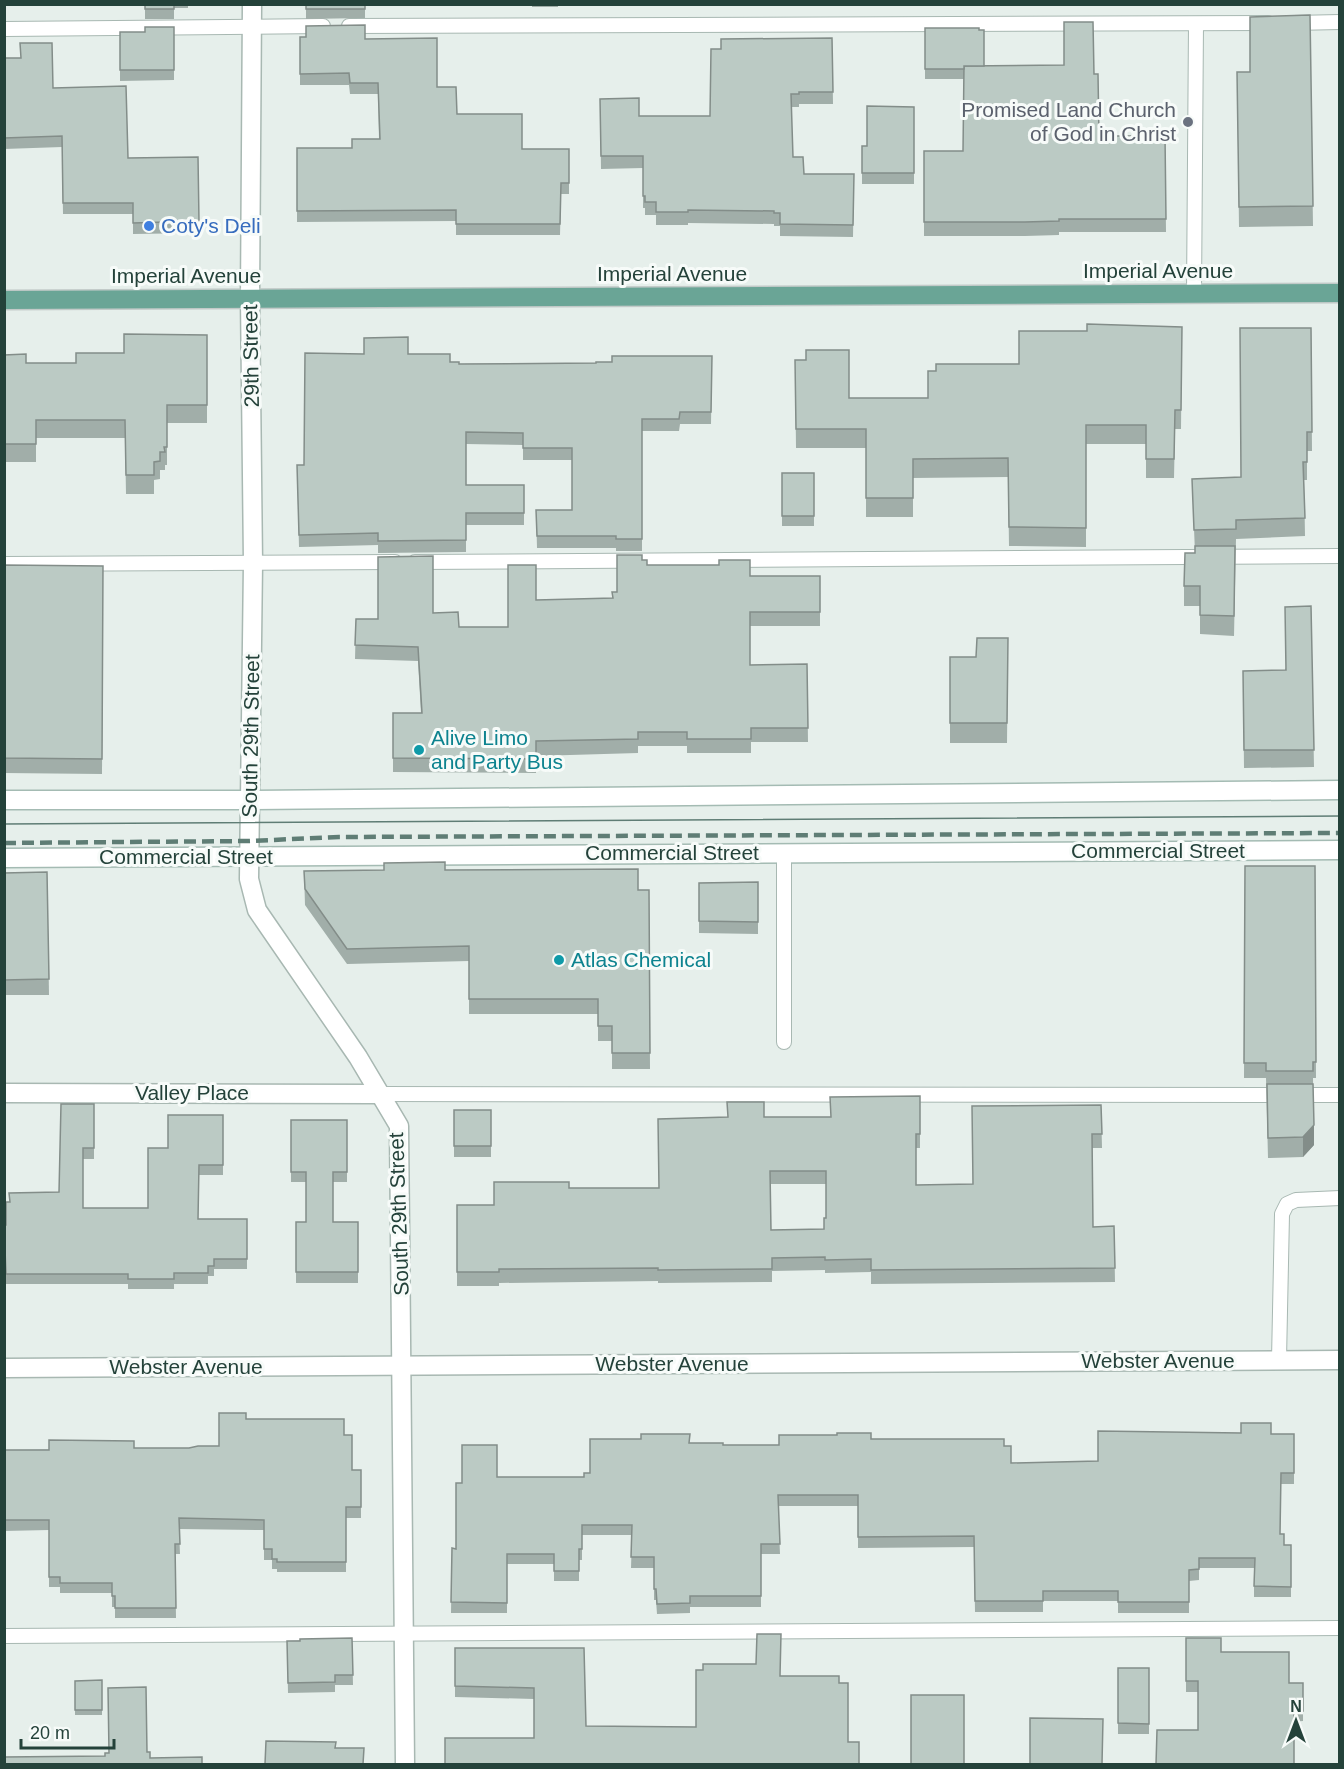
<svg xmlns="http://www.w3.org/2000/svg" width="1344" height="1769" viewBox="0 0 1344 1769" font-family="Helvetica,sans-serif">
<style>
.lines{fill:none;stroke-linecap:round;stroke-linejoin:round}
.lane-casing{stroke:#a8b8b2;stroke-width:16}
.street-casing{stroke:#a8b8b2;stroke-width:21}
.secondary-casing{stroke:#a4bbb3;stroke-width:21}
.primary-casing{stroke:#c2cac8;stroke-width:21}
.lane{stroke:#fff;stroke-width:14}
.street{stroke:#fff;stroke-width:18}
.secondary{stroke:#fff;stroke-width:18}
.primary{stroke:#6aa596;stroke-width:18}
.tram{stroke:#5f7d75;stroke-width:1.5}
.rail{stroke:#5f7d75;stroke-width:4.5;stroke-dasharray:12 6;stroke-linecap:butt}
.wall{fill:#a1aea9;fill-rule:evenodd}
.shaded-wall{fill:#838d89}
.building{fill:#bbcac4;stroke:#838d89;stroke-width:1.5;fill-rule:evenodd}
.worship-dot{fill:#6b7280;stroke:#f7fbf9;stroke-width:2}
.shop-dot{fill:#3f7fe0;stroke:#f7fbf9;stroke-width:2}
.culture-dot{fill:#0f9aa8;stroke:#f7fbf9;stroke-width:2}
.labels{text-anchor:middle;stroke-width:6;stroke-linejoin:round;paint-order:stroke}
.worship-label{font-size:21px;fill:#5b616d;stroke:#f7fbf9;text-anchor:end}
.shop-label{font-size:21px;fill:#366cbe;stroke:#f7fbf9;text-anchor:start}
.street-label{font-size:21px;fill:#24423a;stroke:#f7fbf9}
.culture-label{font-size:21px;fill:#0d838f;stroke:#f7fbf9;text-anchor:start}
</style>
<rect width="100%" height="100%" fill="#e6efeb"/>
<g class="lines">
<defs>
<g id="lane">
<polyline points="1294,23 1340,22"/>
<polyline points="349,26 1268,23"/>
<polyline points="4,29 323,26"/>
<polyline points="1194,294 1196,24"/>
<polyline points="415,562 1340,556"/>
<polyline points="4,564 395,562"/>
<polyline points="784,1042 784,852"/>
<polyline points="379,1094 1340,1095"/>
<polyline points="1279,1360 1282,1214 1287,1204 1296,1200 1340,1198"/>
<polyline points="4,1636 1340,1628"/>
</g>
<g id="street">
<polyline points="252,4 250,298 253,563 249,879 257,910 358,1057 399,1126 405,1764"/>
<polyline points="4,1093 379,1094"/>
<polyline points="4,1368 1340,1360"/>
</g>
<g id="secondary">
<polyline points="4,800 250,800 1340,790"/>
<polyline points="4,858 1340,850"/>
</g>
<polyline id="primary" points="4,300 1340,293"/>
</defs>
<use href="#lane" class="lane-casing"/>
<use href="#street" class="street-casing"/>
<use href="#secondary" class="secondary-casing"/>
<use href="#primary" class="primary-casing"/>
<use href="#lane" class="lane"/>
<use href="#street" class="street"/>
<use href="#secondary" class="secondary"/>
<use href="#primary" class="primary"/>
<polyline class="tram" points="4,824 1340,816"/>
<polyline class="rail" points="4,843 249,841 339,837 1340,833"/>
</g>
<g class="wall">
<polygon points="145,4 188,4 188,8 174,8 174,19 145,19"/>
<polygon points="306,4 365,4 365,18 306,19"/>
<rect x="532" y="4" width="26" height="3"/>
<polygon points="1310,15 1313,226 1239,227 1237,72 1250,72"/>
<polygon points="174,27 174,80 120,81 120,32 145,32"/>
<polygon points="925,28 984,66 1094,74 1099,136 1165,136 1166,232 1059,232 1059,235 1025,236 924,236 924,151 963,151 964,79 925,79"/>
<polygon points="300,37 365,39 437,87 457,114 522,149 569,149 569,194 561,194 560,235 456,235 456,221 297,222 297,148 352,148 379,139 378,94 350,94 349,85 300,85"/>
<polygon points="832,38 833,104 799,104 799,107 791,107 793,157 804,174 854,174 853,237 780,236 780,226 774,226 774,224 688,223 688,225 656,225 656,215 645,215 645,208 643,208 643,168 601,169 600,99 639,116 710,116 721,49"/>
<polygon points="4,58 53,88 128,158 198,157 199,233 133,234 133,214 63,214 62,147 4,149"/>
<polygon points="914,107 914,184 862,184 862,146 867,146"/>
<polygon points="1182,327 1181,429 1175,429 1174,478 1146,478 1146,444 1086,444 1086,547 1009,546 1008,477 913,478 913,517 866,517 866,448 796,448 795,360 849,398 928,398 936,371 1019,364 1087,331"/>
<polygon points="1311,328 1312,451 1307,451 1307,480 1304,480 1305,536 1236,539 1234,636 1200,634 1200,606 1184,606 1184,586 1195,553 1192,479 1241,477"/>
<polygon points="207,335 207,423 167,423 167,465 165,465 165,470 160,470 160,479 154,480 154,494 126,494 125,438 36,438 36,462 4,462 4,355 26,363 76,363"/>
<polygon points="408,354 459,364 596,363 612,362 712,356 711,424 680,424 679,431 642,431 642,551 616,551 616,548 537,548 536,510 572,510 572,460 523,460 523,445 466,444 466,485 524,485 524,525 466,525 466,552 378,553 378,545 299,547 297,465 304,465"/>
<rect x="782" y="473" width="32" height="53"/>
<polygon points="642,560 647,565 750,576 820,576 820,626 750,626 750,665 807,664 808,742 751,742 751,753 687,753 687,746 638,746 638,753 536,756 536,773 393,772 393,713 421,713 418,661 355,659 356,619 378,619 433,613 459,627 508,627 536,600 612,598"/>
<polygon points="4,565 103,566 102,774 4,773"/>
<polygon points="1311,606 1314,767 1244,768 1243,671 1285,670"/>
<polygon points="1008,638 1007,743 950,743 950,657 976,657"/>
<polygon points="1245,866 1315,866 1316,1078 1313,1078 1314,1145 1303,1157 1268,1158 1266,1078 1244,1078"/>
<polygon points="445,870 638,890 649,890 650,1069 612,1069 612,1041 598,1041 598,1014 469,1014 469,961 347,964 305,905 304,871"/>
<polygon points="47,872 49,995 4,995 4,873"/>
<polygon points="758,882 758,934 699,933 699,883"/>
<path d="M920 1096V1148H916V1185L973 1184 1101 1105 1102 1148H1092L1093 1227 1114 1226 1115 1282 871 1284V1272L825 1273V1270L772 1271V1282L658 1283V1281L499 1283V1286H457V1205H494L569 1188H659L764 1117H830ZM770 1184H826V1218L824 1229 771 1230Z"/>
<polygon points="94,1104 94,1159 83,1159 83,1208 148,1208 168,1148 223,1115 223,1175 199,1175 198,1219 247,1219 247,1269 214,1269 214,1276 208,1276 208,1284 174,1284 174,1289 128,1289 128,1284 6,1284 6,1263 4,1263 4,1225 6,1225 9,1202 59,1192"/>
<rect x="454" y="1110" width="37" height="47"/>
<polygon points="291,1120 347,1120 347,1182 333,1182 333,1222 358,1222 358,1283 296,1283 296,1222 306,1222 306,1182 291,1182"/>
<polygon points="246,1419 344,1435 352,1470 361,1470 361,1518 346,1518 346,1572 277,1572 277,1569 272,1569 272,1560 264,1560 264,1530 179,1529 180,1554 175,1554 176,1618 115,1618 115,1607 112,1607 112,1593 60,1593 60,1587 49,1587 49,1530 4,1531 4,1450 189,1448 219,1446"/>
<polygon points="1271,1434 1294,1434 1294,1484 1281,1484 1280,1534 1284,1545 1291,1545 1291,1597 1254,1597 1254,1568 1199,1568 1199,1580 1189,1581 1189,1613 1118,1613 1118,1601 1043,1601 1043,1612 975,1612 974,1547 858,1548 858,1506 778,1506 780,1554 761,1554 761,1607 690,1607 690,1613 657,1614 656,1600 654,1600 654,1568 631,1568 632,1535 582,1535 582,1560 579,1560 579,1581 554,1581 554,1564 507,1564 507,1613 451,1613 452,1548 456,1549 462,1483 497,1477 584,1477 590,1473 690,1443 723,1445 779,1445 871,1439 1004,1446 1011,1463 1098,1461"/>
<polygon points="352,1638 353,1685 335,1685 335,1692 288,1693 287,1641"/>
<polygon points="1186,1638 1221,1652 1289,1683 1303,1683 1303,1721 1198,1730 1198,1692 1186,1692"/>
<polygon points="455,1648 584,1648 586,1726 696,1727 781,1676 839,1683 848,1742 534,1738 534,1699 455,1697"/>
<rect x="1118" y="1668" width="31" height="66"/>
<polygon points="75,1681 102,1710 102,1715 75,1715"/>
</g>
<polygon class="shaded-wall" points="1314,1125 1314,1145 1303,1157 1303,1137"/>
<g class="building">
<rect x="145" y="4" width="29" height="5"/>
<rect x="306" y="4" width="59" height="5"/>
<polygon points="1310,15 1313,206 1239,207 1237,72 1250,72 1250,17"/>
<polygon points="1064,22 1093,22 1094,74 1098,74 1099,136 1165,136 1166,219 1059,219 1059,221 1025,222 924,222 924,151 963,151 964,66 1064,65"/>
<polygon points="365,25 365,39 437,38 437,87 456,87 457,114 522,114 522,149 569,149 569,183 561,183 560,224 456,224 456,210 297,211 297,148 352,148 352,139 380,139 378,83 350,83 349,73 300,74 300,37 306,37 306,26"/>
<polygon points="145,27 174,27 174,70 120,70 120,32 145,32"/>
<polygon points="925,28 979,28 979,30 984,30 984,66 964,66 964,69 925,69"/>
<polygon points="832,38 833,92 799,92 799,94 791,94 793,157 803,157 804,174 854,174 853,225 780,224 780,213 774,213 774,211 688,210 688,212 656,212 656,202 645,202 645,196 643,196 643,156 601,156 600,99 639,98 639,116 710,116 711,49 721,49 721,39"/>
<polygon points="20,43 52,43 53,88 126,86 128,158 198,157 199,221 133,223 133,203 63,203 62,136 4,138 4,58 21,58"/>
<polygon points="867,106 914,107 914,173 862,173 862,146 867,146"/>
<polygon points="1087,324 1182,327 1181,410 1175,410 1174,459 1146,459 1146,425 1086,425 1086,528 1009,527 1008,458 913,459 913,498 866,498 866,429 796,429 795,360 806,360 806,350 849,350 849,398 928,398 928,371 936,371 936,364 1019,364 1019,331 1087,331"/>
<polygon points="1240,328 1311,328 1312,432 1307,432 1307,462 1303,462 1305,518 1236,520 1236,529 1194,530 1192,479 1241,477"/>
<polygon points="124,334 207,335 207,405 167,405 167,447 164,447 165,452 160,452 160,461 154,462 154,475 126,475 125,420 36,420 36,444 4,444 4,355 26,354 26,363 76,363 76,353 124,353"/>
<polygon points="408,337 408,354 450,354 450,362 459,362 459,364 596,363 596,362 612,362 612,356 712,356 711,412 680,412 679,419 642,419 642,539 616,539 616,536 537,536 536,510 572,510 572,448 523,448 523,433 466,432 466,485 524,485 524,513 466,513 466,540 378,541 378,533 299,535 297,465 304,465 305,353 364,354 364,338"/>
<rect x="782" y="473" width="32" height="43"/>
<polygon points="1195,546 1235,546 1234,616 1200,615 1200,586 1184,586 1185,553 1195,553"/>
<polygon points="617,555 642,555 642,560 647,560 647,565 719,565 719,560 750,560 750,576 820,576 820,612 750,612 750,665 807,664 808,728 751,728 751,739 687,739 687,732 638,732 638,739 536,741 536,759 393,758 393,713 422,713 418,647 355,645 356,619 378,619 378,557 433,556 433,613 458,612 459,627 508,627 508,565 536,565 536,600 613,598 612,592 617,592"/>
<polygon points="4,565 103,566 102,759 4,758"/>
<polygon points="1311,606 1314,750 1244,750 1243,671 1286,670 1285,607"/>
<polygon points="977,638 1008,638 1007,723 950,723 950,657 976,657"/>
<polygon points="445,862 445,870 638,869 638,890 649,890 650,1053 612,1053 612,1026 598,1026 598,999 469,999 469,946 347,949 305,889 304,871 384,870 384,863"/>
<polygon points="1245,866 1315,866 1316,1062 1313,1062 1313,1071 1266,1071 1266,1063 1244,1063"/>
<polygon points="47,872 49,979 4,980 4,873"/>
<polygon points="758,882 758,922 699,921 699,883"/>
<polygon points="1267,1084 1313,1084 1314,1125 1303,1137 1268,1138"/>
<path d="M920 1096V1134H916V1185L973 1184 972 1106 1101 1105 1102 1134H1092L1093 1227 1114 1226 1115 1268 871 1270V1259L825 1260V1257L772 1258V1269L658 1270V1268L499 1269V1272H457V1205H494V1182H569V1188H659L658 1119 728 1117 727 1102H764V1117H831L830 1097ZM770 1171H826V1218H824V1229L771 1230Z"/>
<polygon points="61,1104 94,1104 94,1148 83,1148 83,1208 148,1208 148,1148 168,1148 168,1115 223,1115 223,1165 199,1165 198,1219 247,1219 247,1259 214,1259 214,1266 208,1266 208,1273 174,1273 174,1279 128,1279 128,1274 6,1274 4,1225 6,1225 6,1202 10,1202 9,1193 59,1192"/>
<rect x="454" y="1110" width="37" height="36"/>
<polygon points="291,1120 347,1120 347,1172 333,1172 333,1222 358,1222 358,1272 296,1272 296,1222 306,1222 306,1172 291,1172"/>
<polygon points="219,1413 246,1413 246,1419 344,1419 344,1435 352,1435 352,1470 361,1470 361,1507 346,1507 346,1562 277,1562 277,1559 272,1559 272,1549 264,1549 264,1520 179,1518 180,1544 175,1544 176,1608 115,1608 115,1596 112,1596 112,1583 60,1583 60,1577 49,1577 49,1520 4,1520 4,1450 49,1450 49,1440 134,1441 134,1448 189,1448 198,1446 219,1446"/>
<polygon points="1241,1423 1271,1423 1271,1434 1294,1434 1294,1473 1281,1473 1280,1534 1284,1534 1284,1545 1291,1545 1291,1587 1254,1586 1255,1558 1199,1558 1199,1569 1189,1570 1189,1602 1118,1602 1118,1591 1043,1591 1043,1601 975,1601 974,1536 858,1537 858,1495 778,1495 780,1544 761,1544 761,1596 690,1596 690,1603 657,1604 656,1589 654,1589 654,1557 631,1557 632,1525 582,1525 582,1549 579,1549 579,1571 554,1571 554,1554 507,1554 507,1603 451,1602 452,1548 456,1549 456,1483 462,1483 462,1445 497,1445 497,1477 584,1477 584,1473 590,1473 590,1439 641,1439 641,1434 690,1434 689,1443 723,1443 723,1445 779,1445 779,1435 837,1435 837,1433 871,1433 871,1439 1004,1439 1004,1446 1011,1446 1011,1463 1098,1461 1098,1431 1241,1433"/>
<polygon points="757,1634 781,1634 780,1676 839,1676 839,1683 848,1683 848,1742 859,1742 859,1764 445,1764 445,1738 534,1738 534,1688 455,1686 455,1648 584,1648 586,1726 696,1727 696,1670 703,1670 703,1664 756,1664"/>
<polygon points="352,1638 353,1675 335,1675 335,1682 288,1683 287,1641 300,1641 300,1639"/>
<polygon points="1186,1638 1221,1638 1221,1652 1289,1652 1289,1683 1303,1683 1303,1711 1294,1711 1294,1764 1156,1764 1157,1730 1198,1730 1198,1681 1186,1681"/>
<polygon points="1118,1668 1149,1668 1149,1724 1118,1723"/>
<polygon points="102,1680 102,1710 75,1710 75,1681"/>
<polygon points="146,1687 147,1752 150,1752 150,1758 202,1757 202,1764 4,1764 4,1757 105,1756 105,1753 109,1753 108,1688"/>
<rect x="911" y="1695" width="53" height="69"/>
<polygon points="1030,1718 1103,1719 1102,1764 1030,1764"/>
<polygon points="266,1741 336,1742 335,1748 364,1748 363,1764 265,1764"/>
</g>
<circle class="worship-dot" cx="1188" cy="122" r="6"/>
<circle class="shop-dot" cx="149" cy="226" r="6"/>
<g class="culture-dot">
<circle cx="419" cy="750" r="6"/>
<circle cx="559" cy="960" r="6"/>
</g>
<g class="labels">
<g class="worship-label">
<text x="1176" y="117">Promised Land Church<tspan x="1176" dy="24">of God in Christ</tspan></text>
</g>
<g class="shop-label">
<text x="161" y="233">Coty's Deli</text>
</g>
<g class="street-label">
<text x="1158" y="278">Imperial Avenue</text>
<text x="672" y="281">Imperial Avenue</text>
<text x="186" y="283">Imperial Avenue</text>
<text transform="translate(251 356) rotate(-91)" y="7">29th Street</text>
<text transform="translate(251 736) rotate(-89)" y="7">South 29th Street</text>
<text x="1158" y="858">Commercial Street</text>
<text x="672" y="860">Commercial Street</text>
<text x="186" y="864">Commercial Street</text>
<text x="192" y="1100">Valley Place</text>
<text transform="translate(399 1214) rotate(-92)" y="7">South 29th Street</text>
<text x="1158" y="1368">Webster Avenue</text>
<text x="672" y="1371">Webster Avenue</text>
<text x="186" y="1374">Webster Avenue</text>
</g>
<g class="culture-label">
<text x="431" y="745">Alive Limo<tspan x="431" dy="24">and Party Bus</tspan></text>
<text x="571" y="967">Atlas Chemical</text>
</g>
</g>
<rect width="1344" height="1769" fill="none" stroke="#24423a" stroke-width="12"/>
<g transform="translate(1296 1721)" stroke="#f7fbf9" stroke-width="4.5" paint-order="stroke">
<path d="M0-4.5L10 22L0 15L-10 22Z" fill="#24423a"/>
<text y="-9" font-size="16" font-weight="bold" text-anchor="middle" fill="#24423a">N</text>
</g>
<path d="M21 1739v9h93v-9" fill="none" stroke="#24423a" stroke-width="3"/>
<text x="30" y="1739" font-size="18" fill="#24423a" stroke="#f7fbf9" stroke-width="4.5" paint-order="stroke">20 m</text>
</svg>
